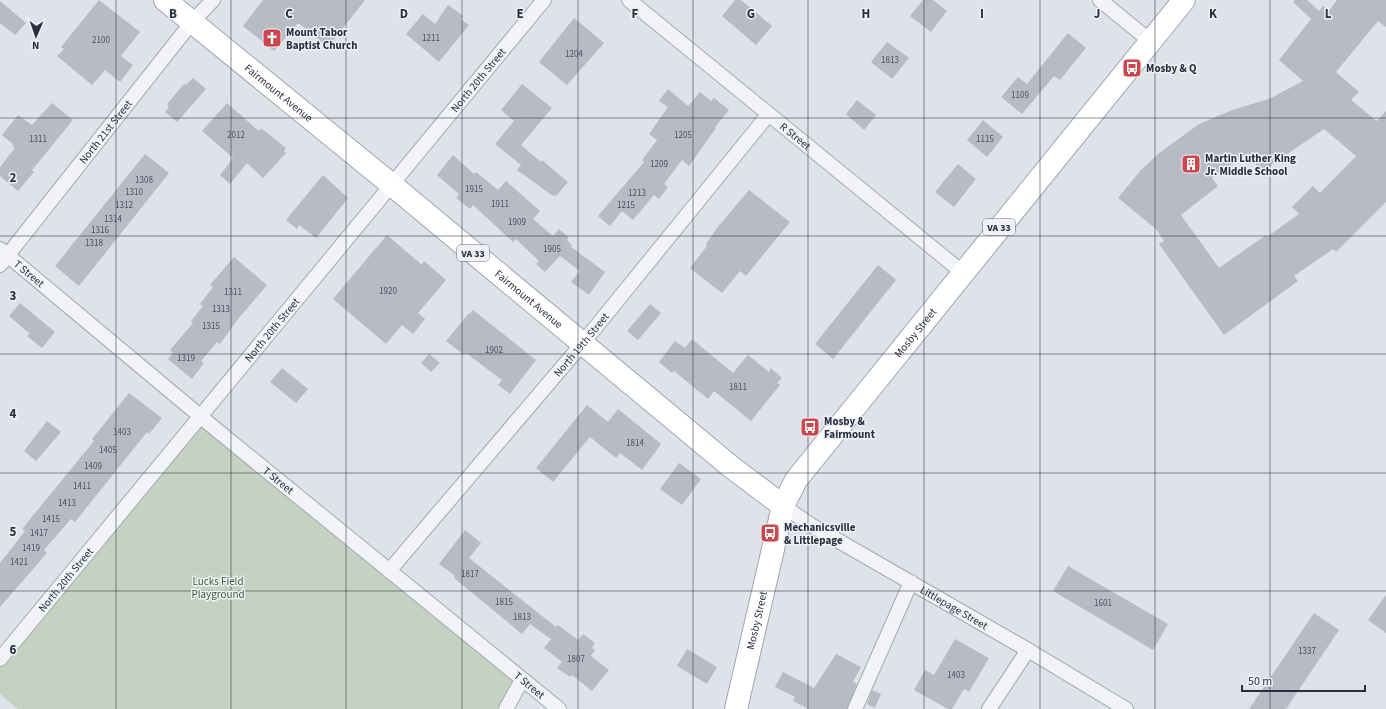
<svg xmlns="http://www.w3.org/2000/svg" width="1386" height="709" viewBox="0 0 1386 709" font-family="'Source Sans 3',sans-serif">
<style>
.green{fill:#c4d2c1}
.building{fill:#b7bbc5;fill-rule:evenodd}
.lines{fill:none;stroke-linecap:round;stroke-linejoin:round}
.minor-casing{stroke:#a4a9b3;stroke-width:16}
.primary-casing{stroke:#9fa6b4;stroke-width:24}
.minor{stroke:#f2f3f7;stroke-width:14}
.primary{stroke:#fff;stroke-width:22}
.grid{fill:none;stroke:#282f40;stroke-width:1;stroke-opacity:0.55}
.labels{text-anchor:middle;stroke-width:3;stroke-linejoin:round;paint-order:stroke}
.number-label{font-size:9px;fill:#4c5261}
.shield{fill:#eff1f6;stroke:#646977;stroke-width:1}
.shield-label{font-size:10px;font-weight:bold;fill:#282f40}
.poi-label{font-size:11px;font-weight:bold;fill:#282f40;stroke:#eff1f6;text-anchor:start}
.street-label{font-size:11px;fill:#282f40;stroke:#eff1f6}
.park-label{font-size:11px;fill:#395b36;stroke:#eff1f6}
.grid-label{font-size:13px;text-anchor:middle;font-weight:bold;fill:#282f40;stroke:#eff1f6;stroke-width:3;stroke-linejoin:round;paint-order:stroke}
</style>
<rect width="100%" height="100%" fill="#dfe2e9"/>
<polygon class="green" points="201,416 523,680 507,709 18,709 0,694 0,659"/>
<g class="building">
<polygon points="99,0 140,32 121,56 133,65 120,82 105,70 92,85 57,56 64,49 61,47"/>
<polygon points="263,0 365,0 328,47 298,23 274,51 243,26"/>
<polygon points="735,0 741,0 772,26 756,45 722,16"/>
<polygon points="923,0 933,0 947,11 931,32 910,16"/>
<path d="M1295 0H1307L1319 11 1323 6 1329 11 1337 0H1386V27L1378 21 1336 72 1359 92 1351 100 1377 121 1386 111V202L1336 252 1333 249 1294 276 1298 281 1224 335 1159 244 1164 241 1156 229 1118 198 1140 171 1158 154 1199 124 1235 109 1269 99 1303 81 1279 60 1311 19 1293 2ZM1324 129 1356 156 1320 193 1313 186 1292 207 1299 214 1267 237 1266 235 1219 268 1181 215 1218 186 1212 178 1248 153 1261 172Z"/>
<polygon points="0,1 26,23 15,35 0,23"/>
<polygon points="448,5 463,16 461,19 469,25 439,62 406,34 423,14 435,24"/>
<polygon points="574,18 604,43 567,85 539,62"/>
<polygon points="1068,33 1086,48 1060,80 1054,76 1022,114 1001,97 1018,77 1027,84"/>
<polygon points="887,42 909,58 892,79 871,62"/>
<polygon points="193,78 206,89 177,122 165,112 169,107 167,104 184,84 186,85"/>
<polygon points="522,84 552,108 521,145 541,162 542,160 568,182 556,196 554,195 553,196 517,170 521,165 495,144 514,121 501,110"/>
<polygon points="668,89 688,106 700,92 711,101 714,98 729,110 715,127 716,128 689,166 682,160 664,184 668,187 659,199 654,195 633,220 622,211 610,226 598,216 644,162 642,160 657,140 649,134 668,107 659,101"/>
<polygon points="857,100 876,115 864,130 846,114"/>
<polygon points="52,103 73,120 32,170 34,172 18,191 0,176 0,167 15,148 12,146 14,145 2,135 18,115 32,125"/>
<polygon points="227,103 259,131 261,128 286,148 284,151 286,153 263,178 247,163 230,184 220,175 233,158 202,131"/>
<polygon points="983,120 1003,137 987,157 967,140"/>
<polygon points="145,154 169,173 79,286 55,266"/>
<polygon points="453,155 474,174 476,172 498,190 506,181 540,211 533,219 553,236 559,229 569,238 567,240 572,245 571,247 605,272 589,295 571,282 580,271 560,256 545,272 536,264 539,261 516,239 513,242 473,205 470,209 456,198 459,195 458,193 437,175"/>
<polygon points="958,164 976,179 954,207 935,192"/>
<polygon points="323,175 348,198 316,238 299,225 297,229 286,220"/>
<polygon points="749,190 790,222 746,276 740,271 722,293 690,268 707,246 706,244 717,228"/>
<polygon points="387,235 422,265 424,261 446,280 418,313 425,319 413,334 402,325 386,344 333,299"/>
<polygon points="234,257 267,285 238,319 220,344 217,342 201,361 204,363 192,379 168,359 173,353 170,350 193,323 191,321 203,306 200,304 213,287 210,285"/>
<polygon points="878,265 896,280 833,359 815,344"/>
<polygon points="20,303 55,332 42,348 27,336 30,334 9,316"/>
<polygon points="650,304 661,313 638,340 627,331"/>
<polygon points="473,310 536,360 510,394 498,385 502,380 466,353 464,355 446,341 469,313 470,314"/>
<polygon points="692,339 733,373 748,355 769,372 771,368 782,378 777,383 780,385 751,421 714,391 708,399 674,371 672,373 659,362 675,341 685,348"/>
<polygon points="429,354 440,363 431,372 421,363"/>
<polygon points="282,368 308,389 296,403 270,382"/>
<polygon points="129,393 162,418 149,434 147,432 75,522 71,519 44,550 47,553 0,607 0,563 25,531 22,529 94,441 92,439"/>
<polygon points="587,405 608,422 618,409 661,444 642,470 620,453 616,458 590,437 553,482 536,468"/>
<polygon points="47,421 61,432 36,461 24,451"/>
<polygon points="679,463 701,479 682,505 660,489"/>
<polygon points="465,530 481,543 469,558 556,627 558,625 578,640 583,634 595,643 592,648 595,650 591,656 609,670 592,691 572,675 570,677 557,668 562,662 544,648 551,639 530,624 522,634 454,578 455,576 439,564"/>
<polygon points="1068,566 1168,624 1153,650 1053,591"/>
<polygon points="1386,595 1386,633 1368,620"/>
<polygon points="1314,613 1339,630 1286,709 1249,709"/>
<polygon points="955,639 989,658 969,692 964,689 952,709 948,709 914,690 925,670 934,675"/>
<polygon points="687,649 717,667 707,684 677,666"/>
<polygon points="836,654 861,667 853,682 857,684 847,709 808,709 793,701 795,697 775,687 783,672 814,688"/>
<polygon points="872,690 881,694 875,708 867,704"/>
</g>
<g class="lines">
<defs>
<g id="minor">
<path id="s1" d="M629 0 962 272"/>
<polyline points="1100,0 1150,41"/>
<path id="s2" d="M0 249 218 431 559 709"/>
<path id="s3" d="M0 265 192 22 213 0"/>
<path id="s4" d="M783 506 811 525 1028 650 1126 709"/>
<path id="s5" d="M389 571 582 344 768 115"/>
<path id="s6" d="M0 659 544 0"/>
<polyline points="506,709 522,680"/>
<polyline points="855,709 911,582"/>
<polyline points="989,709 1028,650"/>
</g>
<g id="primary">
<path id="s7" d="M165 0 392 185 730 466 783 506"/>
<path id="s8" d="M736 709 783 506 796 480 1184 0"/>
</g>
</defs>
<use href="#minor" class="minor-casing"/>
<use href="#primary" class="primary-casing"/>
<use href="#minor" class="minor"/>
<use href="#primary" class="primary"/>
</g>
<path class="grid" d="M116 0V709M231 0V709M346 0V709M462 0V709M578 0V709M693 0V709M808 0V709M924 0V709M1040 0V709M1155 0V709M1270 0V709M0 118H1386M0 236H1386M0 354H1386M0 473H1386M0 591H1386"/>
<defs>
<symbol id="church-square" viewBox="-11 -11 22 22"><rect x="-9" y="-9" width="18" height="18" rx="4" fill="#cd454d" stroke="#eff1f6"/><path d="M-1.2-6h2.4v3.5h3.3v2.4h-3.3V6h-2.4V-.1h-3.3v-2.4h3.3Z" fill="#fff"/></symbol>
<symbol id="bus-square" viewBox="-11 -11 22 22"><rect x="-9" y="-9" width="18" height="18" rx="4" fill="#cd454d" stroke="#eff1f6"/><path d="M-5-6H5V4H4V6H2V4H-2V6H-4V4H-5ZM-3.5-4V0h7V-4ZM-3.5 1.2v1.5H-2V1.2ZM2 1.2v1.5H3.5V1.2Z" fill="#fff"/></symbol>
<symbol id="building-square" viewBox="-11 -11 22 22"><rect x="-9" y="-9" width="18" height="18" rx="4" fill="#cd454d" stroke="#eff1f6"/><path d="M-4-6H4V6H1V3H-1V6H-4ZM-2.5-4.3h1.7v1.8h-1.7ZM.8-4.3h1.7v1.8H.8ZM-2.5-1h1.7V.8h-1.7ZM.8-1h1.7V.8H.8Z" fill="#fff"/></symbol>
</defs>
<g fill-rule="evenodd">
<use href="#church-square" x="261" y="27" width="22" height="22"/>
<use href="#bus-square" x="1121" y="57" width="22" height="22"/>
<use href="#building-square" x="1180" y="153" width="22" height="22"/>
<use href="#bus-square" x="799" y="416" width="22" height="22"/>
<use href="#bus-square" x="759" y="522" width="22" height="22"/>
</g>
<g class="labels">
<g class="number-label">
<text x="431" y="41">1211</text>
<text x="101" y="43">2100</text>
<text x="574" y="57">1204</text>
<text x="890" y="63">1813</text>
<text x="1020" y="98">1109</text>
<text x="236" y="138">2012</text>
<text x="683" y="138">1205</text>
<text x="38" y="142">1311</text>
<text x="985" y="142">1115</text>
<text x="659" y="167">1209</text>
<text x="144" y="183">1308</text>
<text x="474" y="192">1915</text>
<text x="134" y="195">1310</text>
<text x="637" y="196">1213</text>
<text x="500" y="207">1911</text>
<text x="124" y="208">1312</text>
<text x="626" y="208">1215</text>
<text x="113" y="222">1314</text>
<text x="517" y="225">1909</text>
<text x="100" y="233">1316</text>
<text x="94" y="246">1318</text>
<text x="552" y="252">1905</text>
<text x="388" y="294">1920</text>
<text x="233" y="295">1311</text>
<text x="221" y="312">1313</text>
<text x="211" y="329">1315</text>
<text x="494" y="353">1902</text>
<text x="186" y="361">1319</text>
<text x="738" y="390">1811</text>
<text x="122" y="435">1403</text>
<text x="635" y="446">1814</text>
<text x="108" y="453">1405</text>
<text x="93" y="469">1409</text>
<text x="82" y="489">1411</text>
<text x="67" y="506">1413</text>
<text x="51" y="522">1415</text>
<text x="39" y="536">1417</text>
<text x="31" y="551">1419</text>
<text x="19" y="565">1421</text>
<text x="470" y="577">1817</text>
<text x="504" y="605">1815</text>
<text x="1103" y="606">1601</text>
<text x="522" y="620">1813</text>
<text x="1307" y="654">1337</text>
<text x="576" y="662">1807</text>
<text x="956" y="678">1403</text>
</g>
<g class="shield">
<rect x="983" y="219" width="32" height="16" rx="3"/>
<rect x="457" y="245" width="32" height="16" rx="3"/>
</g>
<g class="shield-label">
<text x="999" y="231">VA 33</text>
<text x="473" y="257">VA 33</text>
</g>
<g class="poi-label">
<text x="286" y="36">Mount Tabor<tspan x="286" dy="13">Baptist Church</tspan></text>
<text x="1146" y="72">Mosby &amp; Q</text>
<text x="1205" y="162">Martin Luther King<tspan x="1205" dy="13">Jr. Middle School</tspan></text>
<text x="824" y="425">Mosby &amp;<tspan x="824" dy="13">Fairmount</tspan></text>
<text x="784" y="531">Mechanicsville<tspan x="784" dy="13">&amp; Littlepage</tspan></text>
</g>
<g class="street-label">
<text dy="4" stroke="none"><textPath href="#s6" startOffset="751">North 20th Street</textPath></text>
<text dy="4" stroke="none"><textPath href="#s7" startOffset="147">Fairmount Avenue</textPath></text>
<text dy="4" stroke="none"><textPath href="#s3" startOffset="170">North 21st Street</textPath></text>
<text dy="4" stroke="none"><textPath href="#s1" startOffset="215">R Street</textPath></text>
<text dy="4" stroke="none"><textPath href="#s2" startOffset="38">T Street</textPath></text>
<text dy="4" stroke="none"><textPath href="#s7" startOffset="471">Fairmount Avenue</textPath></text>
<text dy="4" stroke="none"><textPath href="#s6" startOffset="427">North 20th Street</textPath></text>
<text dy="4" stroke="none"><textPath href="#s8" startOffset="427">Mosby Street</textPath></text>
<text dy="4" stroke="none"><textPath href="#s5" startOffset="297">North 19th Street</textPath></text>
<text dy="4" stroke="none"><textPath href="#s2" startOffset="362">T Street</textPath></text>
<text dy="4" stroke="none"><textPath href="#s6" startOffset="103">North 20th Street</textPath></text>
<text dy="4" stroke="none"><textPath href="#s4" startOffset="199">Littlepage Street</textPath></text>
<text dy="4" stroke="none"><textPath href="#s8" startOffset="91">Mosby Street</textPath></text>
<text dy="4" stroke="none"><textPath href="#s2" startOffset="686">T Street</textPath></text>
</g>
<g class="park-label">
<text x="218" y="585">Lucks Field<tspan x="218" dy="13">Playground</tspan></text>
</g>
</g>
<g class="grid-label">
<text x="173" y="18">B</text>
<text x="289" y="18">C</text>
<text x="404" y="18">D</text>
<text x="520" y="18">E</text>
<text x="635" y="18">F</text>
<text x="751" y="18">G</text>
<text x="866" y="18">H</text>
<text x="982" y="18">I</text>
<text x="1097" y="18">J</text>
<text x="1213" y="18">K</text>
<text x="1328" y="18">L</text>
<text x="13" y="182">2</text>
<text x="13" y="300">3</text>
<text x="13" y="418">4</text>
<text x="13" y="536">5</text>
<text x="13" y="654">6</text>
</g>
<g transform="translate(36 36) rotate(182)" stroke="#eff1f6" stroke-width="3" paint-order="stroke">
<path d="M0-3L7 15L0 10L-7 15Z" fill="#282f40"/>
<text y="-6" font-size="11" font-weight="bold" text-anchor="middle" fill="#282f40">N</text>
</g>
<path d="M1242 685v6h123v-6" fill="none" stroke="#282f40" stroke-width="2"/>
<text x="1248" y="685" font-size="12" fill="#282f40" stroke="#eff1f6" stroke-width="3" paint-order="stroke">50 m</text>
</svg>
